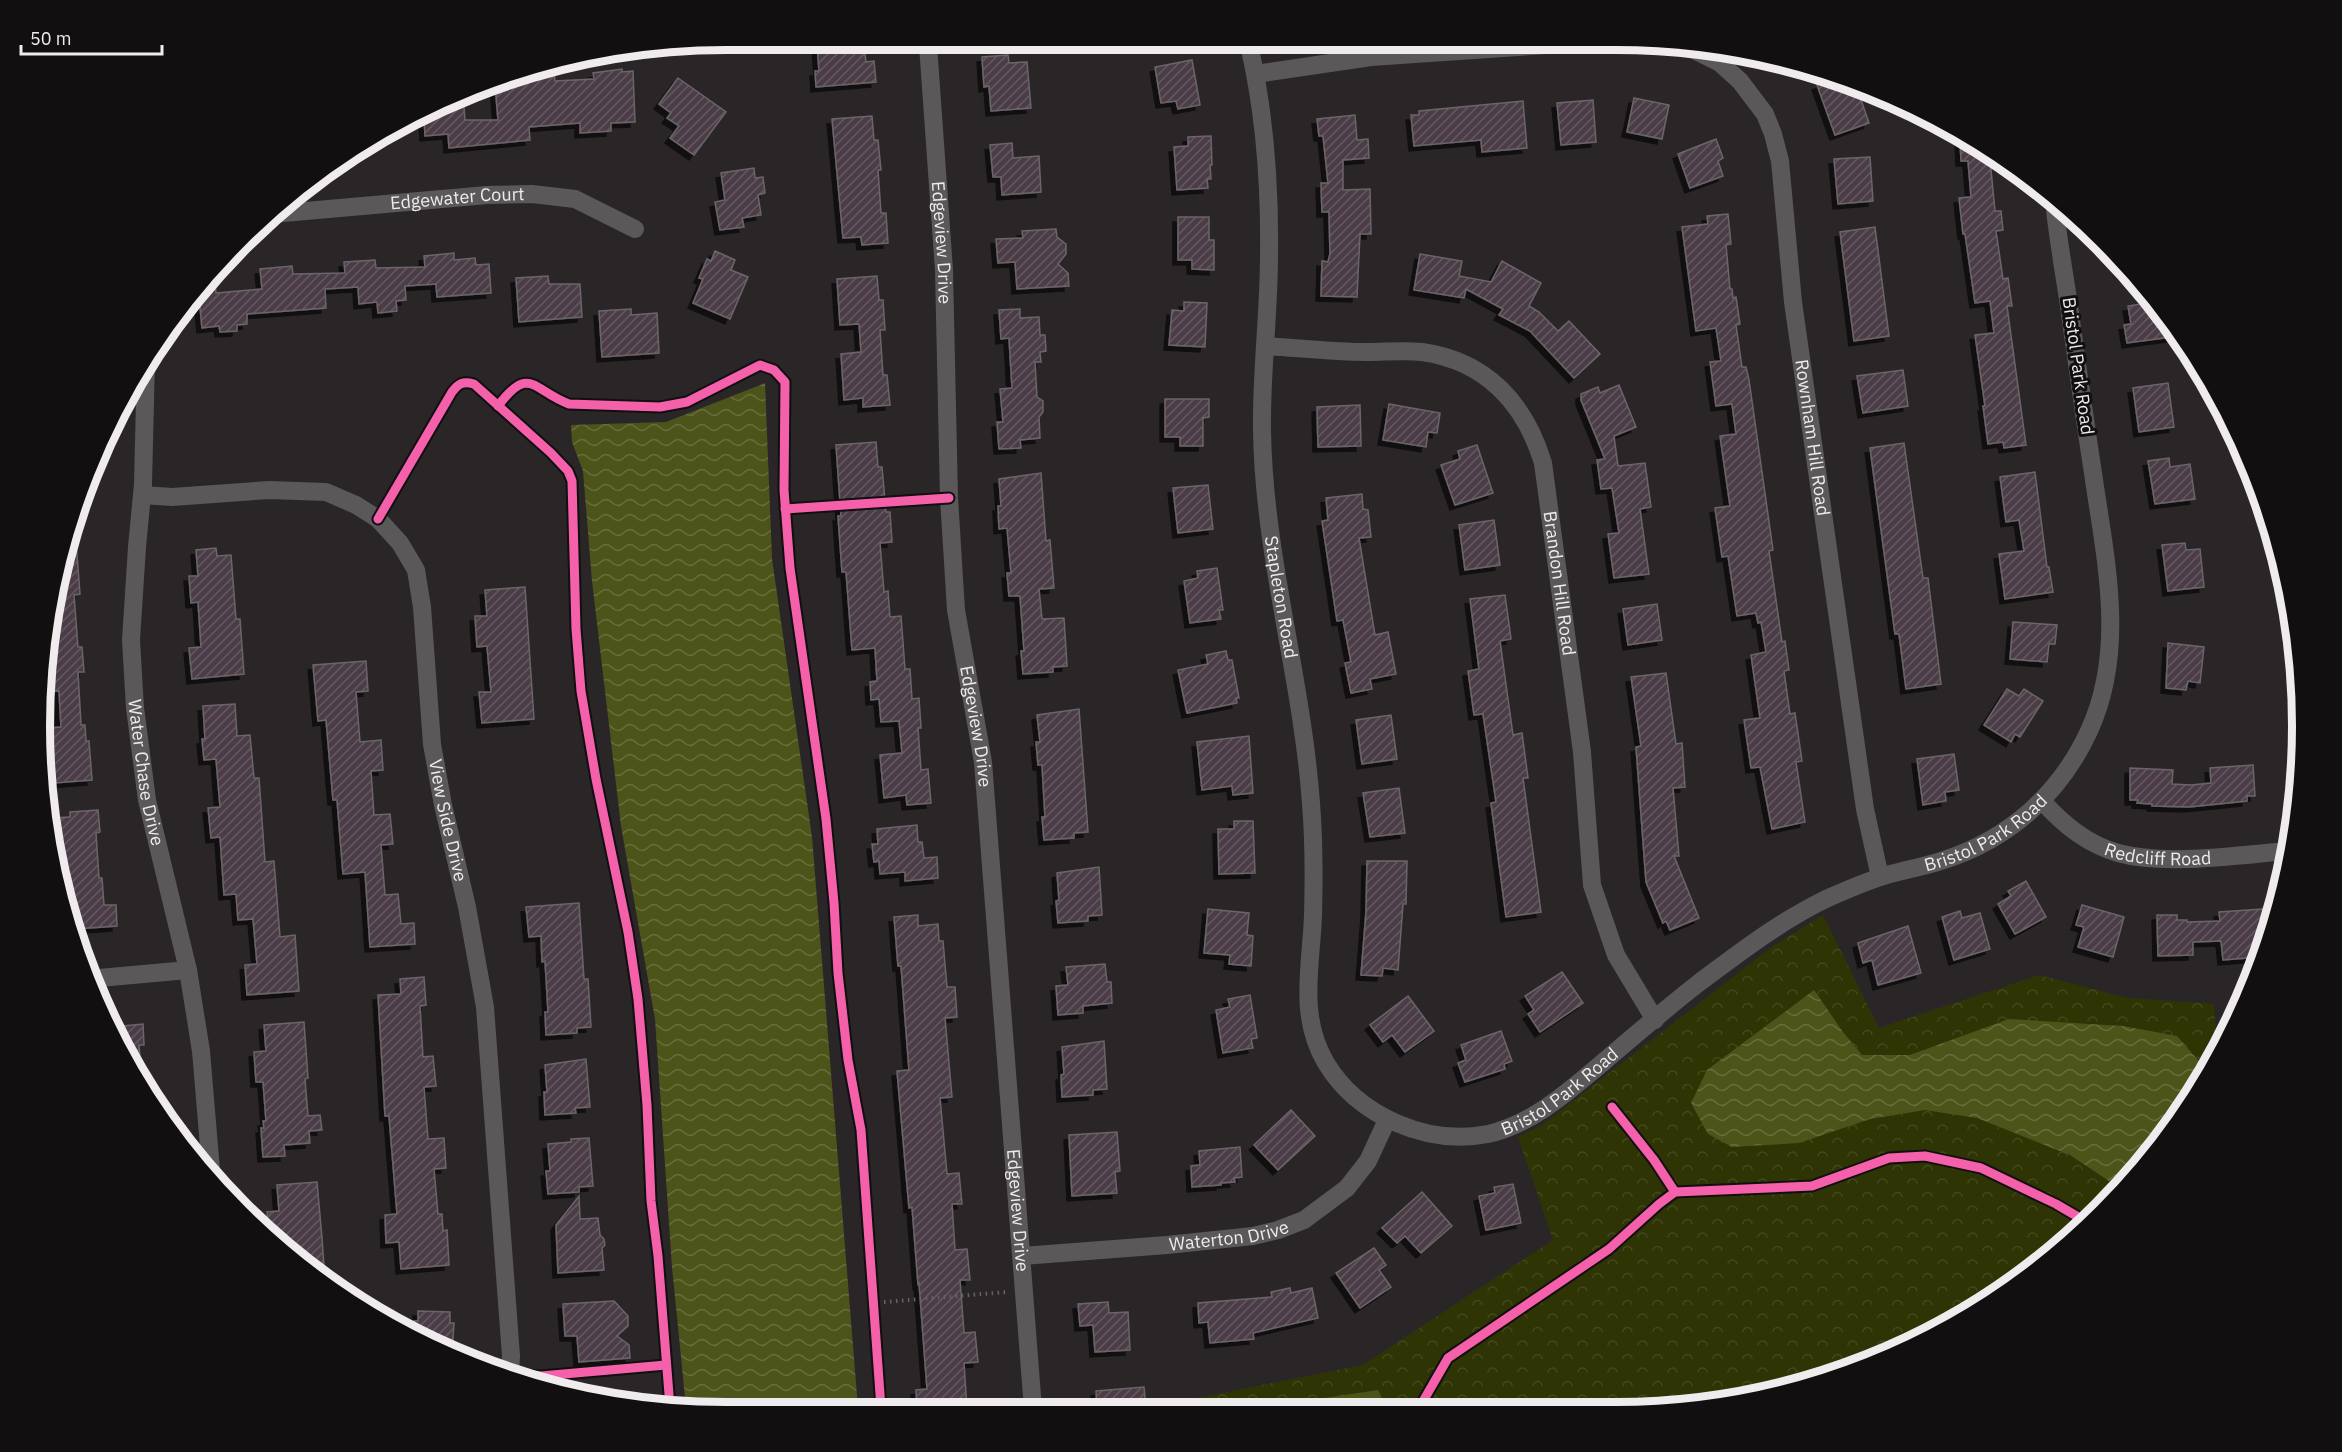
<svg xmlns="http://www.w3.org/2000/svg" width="2342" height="1452" viewBox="0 0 2342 1452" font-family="'IBM Plex Sans',sans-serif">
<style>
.park{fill:url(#park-crowns)}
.water{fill:url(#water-waves)}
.building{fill:url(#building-hatch);stroke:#6a6668;stroke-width:1.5;filter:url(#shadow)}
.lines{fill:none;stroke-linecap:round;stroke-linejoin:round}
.path{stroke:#656364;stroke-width:4;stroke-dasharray:1.5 4.5;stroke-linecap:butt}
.street{stroke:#5a5859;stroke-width:18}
.cycleway-casing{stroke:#120f10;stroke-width:13}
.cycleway{stroke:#f560ab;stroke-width:9}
.labels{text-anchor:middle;stroke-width:6;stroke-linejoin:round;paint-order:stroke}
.street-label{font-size:18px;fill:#f0ebed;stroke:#120f10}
.rim{fill:none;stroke:#f0ebed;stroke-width:8}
</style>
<defs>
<pattern id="park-crowns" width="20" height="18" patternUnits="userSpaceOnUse" patternTransform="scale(1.5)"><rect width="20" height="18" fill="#2f3405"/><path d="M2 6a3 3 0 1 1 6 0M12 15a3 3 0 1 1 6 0" fill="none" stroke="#43481e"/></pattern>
<pattern id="water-waves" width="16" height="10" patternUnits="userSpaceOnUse" patternTransform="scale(1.5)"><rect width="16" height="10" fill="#4d541a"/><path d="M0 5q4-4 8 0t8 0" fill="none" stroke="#676d3c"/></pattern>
<pattern id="building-hatch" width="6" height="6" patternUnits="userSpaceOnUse" patternTransform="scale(1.5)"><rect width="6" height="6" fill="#4c3d46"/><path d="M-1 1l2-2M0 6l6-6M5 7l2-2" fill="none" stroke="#665961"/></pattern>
<filter id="shadow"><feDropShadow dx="-5" dy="5" stdDeviation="0" flood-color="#0009"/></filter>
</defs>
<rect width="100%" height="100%" fill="#2a2628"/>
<polygon class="park" points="1823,915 1879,1028 2039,975 2128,998 2214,1004 2216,1032 2231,1032 2161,1144 2034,1271 1920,1342 1794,1389 1661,1412 1198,1410 1197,1398 1363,1365 1553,1240 1518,1137 1542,1125 1773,946"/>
<g class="water">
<polygon points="765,383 772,559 812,837 858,1408 686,1407 672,1267 655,1019 621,826 592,581 583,471 572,442 571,425 666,422"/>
<polygon points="1814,990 1843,1032 1862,1055 1910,1055 2009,1019 2123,1026 2177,1036 2203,1066 2208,1068 2161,1144 2118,1187 2070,1155 1977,1118 1925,1110 1870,1119 1799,1143 1732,1147 1708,1134 1691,1103 1707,1070"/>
<polygon points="1378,1390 1383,1400 1379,1410 1245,1410"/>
</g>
<g class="building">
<polygon points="817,45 864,45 866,62 874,61 876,82 816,87 815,71 819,71"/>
<polygon points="1008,55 1009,63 1027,62 1031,108 991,111 989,86 984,87 982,57"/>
<polygon points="1192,60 1200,105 1178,109 1176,101 1161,103 1155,67"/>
<polygon points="622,69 622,72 633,71 635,122 611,123 611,131 580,133 580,123 529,127 530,140 449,148 448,134 425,136 424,116 463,96 465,120 498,120 495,84 519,82 519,76 554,73 555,81 594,79 593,73"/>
<polygon points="678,78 726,112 694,155 670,138 679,126 667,118 671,113 659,104"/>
<polygon points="1833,79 1856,85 1869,123 1835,135 1817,85"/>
<polygon points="1634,98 1669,105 1662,139 1627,132"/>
<polygon points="1593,100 1596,142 1561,145 1557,103"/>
<polygon points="1523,101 1527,148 1482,152 1481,140 1414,146 1411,115 1419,115 1419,111"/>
<polygon points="1355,115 1357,140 1368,139 1369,158 1343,160 1343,190 1370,189 1371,234 1360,234 1357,297 1321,296 1322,261 1328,262 1330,254 1329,212 1322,212 1321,183 1328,183 1323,136 1319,136 1317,119"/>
<polygon points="872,116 874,140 878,140 881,170 878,170 881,213 886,213 888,243 862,245 861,237 843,238 832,119"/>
<polygon points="1211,136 1212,165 1210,165 1211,179 1207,179 1208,188 1177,190 1174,147 1188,146 1188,137"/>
<polygon points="1960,138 1998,160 1990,160 1995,211 2001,211 2003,230 1996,231 2003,279 2008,278 2012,306 2007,306 2026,445 2004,448 2003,442 1988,444 1983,406 1985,406 1975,335 1994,333 1990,301 1975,303 1965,234 1963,234 1959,198 1971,197 1968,161 1961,161"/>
<polygon points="1716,139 1723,158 1718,161 1723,176 1690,188 1678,154"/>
<polygon points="1012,143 1013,158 1039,156 1041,192 1002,195 1001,177 993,177 990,145"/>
<polygon points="1870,157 1873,201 1838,204 1834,159"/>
<polygon points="754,168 755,178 763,177 765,193 758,195 761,215 742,218 744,227 720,230 715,202 725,200 721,173"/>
<polygon points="1728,214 1731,244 1726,245 1730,289 1732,289 1733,298 1736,297 1740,324 1736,325 1742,367 1746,367 1749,380 1773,550 1769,551 1782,642 1785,641 1789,670 1784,671 1790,714 1795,713 1802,761 1796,762 1805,822 1772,829 1760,767 1751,768 1744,720 1760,718 1751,655 1766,652 1761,622 1758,623 1756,613 1737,616 1728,556 1722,557 1715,508 1730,506 1720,436 1736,434 1732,404 1716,406 1710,362 1721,361 1716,328 1696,331 1682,227 1708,224 1707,216"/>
<polygon points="1178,217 1209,217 1209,240 1214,240 1214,270 1192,269 1192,260 1178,260"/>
<polygon points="1875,227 1889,336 1854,341 1840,232"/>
<polygon points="1056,229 1057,237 1066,244 1066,254 1058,264 1068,273 1069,286 1017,289 1015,262 998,263 996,239 1023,238 1022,231"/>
<polygon points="715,251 735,260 731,270 748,277 730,319 693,303 703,279 699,278 707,259 711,261"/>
<polygon points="454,253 454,260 475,258 476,265 489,264 491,293 437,297 436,284 405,286 406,300 396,301 397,311 378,313 377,302 359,304 358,287 325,289 326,308 247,314 247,324 237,325 237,331 220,332 219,326 202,328 200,307 196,307 195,292 214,271 216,293 262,289 260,269 292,266 293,274 345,273 344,262 375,260 376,268 425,267 424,256"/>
<polygon points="1420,254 1462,261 1459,276 1491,282 1502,261 1541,283 1529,306 1539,312 1558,331 1569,321 1600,354 1574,378 1530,331 1499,315 1503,309 1466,289 1464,298 1414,290"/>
<polygon points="548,276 549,284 580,284 582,317 519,322 516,278"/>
<polygon points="877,276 879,300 883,300 885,330 880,330 883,375 887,375 890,405 863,407 863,398 844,400 841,354 861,352 859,324 840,325 837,279"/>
<polygon points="1184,302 1207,303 1205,347 1169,345 1172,310 1184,311"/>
<polygon points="2153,302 2169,324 2171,337 2127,343 2124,325 2131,324 2128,306"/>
<polygon points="631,309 631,315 657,313 659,353 602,357 599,311"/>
<polygon points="1020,309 1020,318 1039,317 1040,335 1045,335 1046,351 1040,352 1041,362 1035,362 1037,397 1043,401 1043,412 1039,417 1040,438 1020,440 1021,448 999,449 997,422 1003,422 1000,389 1012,388 1009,338 1001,339 999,310"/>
<polygon points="1903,370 1908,406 1863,413 1857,376"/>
<polygon points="2168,383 2174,427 2139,432 2133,388"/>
<polygon points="1619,385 1636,427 1614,436 1618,466 1645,463 1651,507 1640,509 1649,574 1614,578 1608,534 1619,533 1612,488 1601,489 1597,460 1605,459 1581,400 1581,394 1598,387 1600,393"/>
<polygon points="1165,399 1209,399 1209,417 1203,418 1203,446 1180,446 1180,437 1165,437"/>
<polygon points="1389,404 1440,413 1437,433 1428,432 1426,447 1383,440"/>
<polygon points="1360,405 1361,446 1318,447 1317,407"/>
<polygon points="876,442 878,467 882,467 886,512 890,512 892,542 880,543 884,592 888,591 890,617 901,616 905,669 910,669 912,699 919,698 921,728 918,728 921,770 928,769 931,803 907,805 906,795 884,798 880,755 902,753 899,721 881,722 879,699 871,700 870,682 877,681 875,648 852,650 846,572 842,572 838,516 841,516 836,445"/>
<polygon points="1904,443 1923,578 1928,578 1941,684 1906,689 1899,634 1895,634 1870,448"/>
<polygon points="1477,445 1493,493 1455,505 1441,465 1460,459 1458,451"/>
<polygon points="2169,458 2170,467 2190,464 2195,499 2155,504 2148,461"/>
<polygon points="2035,472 2047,567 2049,567 2053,592 2005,599 1999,554 2024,551 2019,520 2006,522 2000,477"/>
<polygon points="1041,473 1046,541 1050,540 1054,588 1039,589 1042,619 1064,618 1067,666 1053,667 1053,672 1023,674 1021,651 1024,651 1020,596 1009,596 1007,573 1011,573 1007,528 999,529 998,506 1001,506 999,479"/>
<polygon points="1208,485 1213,529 1178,533 1173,488"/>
<polygon points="1362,494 1363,509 1368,510 1371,537 1359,538 1375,635 1388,632 1396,674 1370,679 1372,689 1351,693 1345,663 1351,662 1343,620 1337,621 1322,521 1328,520 1326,498"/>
<polygon points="1494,520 1500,565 1465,570 1459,525"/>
<polygon points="71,529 75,529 80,594 74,595 78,647 82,647 84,672 78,672 81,725 85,725 86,741 89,741 92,780 54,783 52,765 49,765 46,728 61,727 59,691 44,692 43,669 47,649 57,649 54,612"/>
<polygon points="2185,543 2186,550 2200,549 2204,587 2168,591 2162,545"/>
<polygon points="216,548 217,556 231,555 236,619 240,619 244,674 192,679 189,648 201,647 198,602 191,603 189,576 198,576 196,550"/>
<polygon points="1217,568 1223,610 1219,610 1221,619 1190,623 1184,581 1198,578 1197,571"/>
<polygon points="525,587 534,719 482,723 479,692 491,692 487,646 477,647 475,616 487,616 485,590"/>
<polygon points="1505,595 1511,639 1500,641 1513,735 1522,733 1528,778 1523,778 1541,912 1506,917 1491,803 1496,802 1483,714 1474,715 1468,671 1479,669 1470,599"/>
<polygon points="1657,604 1662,640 1628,645 1623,609"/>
<polygon points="2013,622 2057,625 2055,644 2049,644 2047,662 2010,659"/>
<polygon points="2168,643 2204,647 2200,683 2188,681 2186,690 2166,688"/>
<polygon points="1226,651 1228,660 1232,660 1239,698 1236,698 1237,703 1187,713 1178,670 1208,664 1206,655"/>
<polygon points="366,661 368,691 356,692 360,742 381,740 383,770 371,771 374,815 390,814 393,844 381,845 385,895 398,894 401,924 414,923 415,944 370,947 365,872 343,874 337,800 333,800 326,720 318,721 313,665"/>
<polygon points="1666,673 1676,744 1682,743 1685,787 1673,788 1679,856 1674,856 1699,918 1670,930 1666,921 1663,923 1646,882 1636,747 1641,746 1631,677"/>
<polygon points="2007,689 2019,696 2024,689 2043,701 2020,737 2015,734 2011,742 1984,725"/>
<polygon points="235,704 237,736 250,735 254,778 259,778 265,862 274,861 280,937 295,935 299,991 247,995 245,965 257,964 253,919 238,920 236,894 224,895 220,837 211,838 208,808 220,807 216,759 204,760 202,739 205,739 203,706"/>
<polygon points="1079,709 1088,832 1074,833 1074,838 1044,840 1042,817 1045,817 1042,765 1038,765 1036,742 1040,742 1037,715"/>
<polygon points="1391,715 1397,759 1362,764 1356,720"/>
<polygon points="1249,736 1253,793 1233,795 1232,786 1202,790 1197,742"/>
<polygon points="1954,754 1959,790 1945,792 1946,801 1923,805 1917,759"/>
<polygon points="2253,765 2255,796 2247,796 2247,801 2189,807 2152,806 2152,804 2137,803 2138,800 2130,800 2130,768 2173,770 2172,784 2191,785 2211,783 2210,768"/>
<polygon points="1399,788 1405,833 1370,837 1363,793"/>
<polygon points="98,810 100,832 96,833 99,878 102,878 104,905 116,905 117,926 76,929 76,924 69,924 63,904 58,881 53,818 70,817 70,812"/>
<polygon points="1234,821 1253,821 1255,873 1219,874 1218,829 1234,829"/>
<polygon points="917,825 918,842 922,842 924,858 937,857 938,878 905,881 905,872 880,874 879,861 874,862 872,844 878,844 877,829"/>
<polygon points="1367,861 1407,861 1406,904 1403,904 1398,970 1383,968 1382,976 1361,975 1366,912"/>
<polygon points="1099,867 1102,915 1088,916 1088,921 1058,923 1056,901 1059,900 1057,873"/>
<polygon points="2026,881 2046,917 2015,934 1998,904 2011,896 2008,891"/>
<polygon points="579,903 584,979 588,979 591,1027 577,1028 577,1033 546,1035 545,1012 548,1012 545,961 542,962 541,936 529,937 526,907"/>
<polygon points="2082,905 2124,917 2113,957 2078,947 2084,927 2076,925"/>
<polygon points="1208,909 1249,913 1247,935 1253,936 1251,966 1229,964 1230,955 1204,953"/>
<polygon points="2263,909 2265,942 2260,957 2223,960 2221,941 2193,942 2193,955 2158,956 2157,915 2177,915 2177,920 2187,920 2187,922 2220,921 2219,912"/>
<polygon points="1960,911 1962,918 1980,913 1990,949 1954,960 1942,917"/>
<polygon points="918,915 918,926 938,924 939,941 943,941 947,987 955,987 957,1017 945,1018 952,1097 940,1098 947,1174 959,1173 962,1204 952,1204 955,1250 967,1249 970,1280 960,1280 964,1333 975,1332 978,1362 964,1363 967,1409 917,1408 916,1390 927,1389 919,1283 918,1284 912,1207 909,1208 897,1071 909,1070 901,966 898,966 894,917"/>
<polygon points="1908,926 1921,973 1878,985 1872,960 1863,963 1858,943"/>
<polygon points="1105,964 1107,982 1111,982 1112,1003 1083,1006 1083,1013 1058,1015 1056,986 1068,985 1066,967"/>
<polygon points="1562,972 1583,1003 1540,1032 1528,1014 1534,1010 1525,996"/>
<polygon points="424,977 426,1005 420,1006 423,1057 433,1056 436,1086 424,1087 428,1139 444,1138 446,1168 434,1169 438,1214 442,1214 443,1231 447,1230 449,1265 401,1269 399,1242 386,1243 385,1215 397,1214 389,1116 385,1116 378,995 401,994 400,979"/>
<polygon points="1250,995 1257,1038 1251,1039 1253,1048 1223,1053 1216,1010 1230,1007 1228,999"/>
<polygon points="1408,996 1434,1031 1405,1052 1392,1035 1383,1042 1370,1025"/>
<polygon points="304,1022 308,1078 305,1079 308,1116 320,1115 322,1130 309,1131 310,1143 284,1145 285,1156 263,1157 261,1128 264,1128 263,1121 266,1121 263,1082 256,1082 254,1052 266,1051 264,1025"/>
<polygon points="143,1024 144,1045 139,1045 142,1084 112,1027"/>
<polygon points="1501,1031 1512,1061 1504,1064 1505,1069 1465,1082 1458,1063 1466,1060 1461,1045"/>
<polygon points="1104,1041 1107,1089 1093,1090 1093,1095 1062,1097 1061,1075 1064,1074 1062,1047"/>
<polygon points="586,1059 590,1107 575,1108 576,1113 545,1115 544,1092 547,1092 545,1065"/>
<polygon points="1291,1110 1315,1136 1278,1170 1254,1145"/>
<polygon points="1117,1132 1120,1171 1115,1172 1117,1193 1072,1196 1069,1135"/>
<polygon points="589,1138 593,1186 579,1187 579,1192 548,1194 546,1171 550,1171 548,1144 571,1142 571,1139"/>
<polygon points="1240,1147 1242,1177 1234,1178 1235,1182 1221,1183 1221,1185 1192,1187 1191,1166 1200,1165 1199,1151"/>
<polygon points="317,1182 322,1238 325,1281 308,1271 269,1234 267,1212 279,1211 277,1185"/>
<polygon points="1513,1184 1521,1223 1486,1230 1479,1196 1495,1193 1494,1187"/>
<polygon points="1422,1192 1452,1226 1421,1253 1405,1236 1397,1243 1382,1228"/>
<polygon points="579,1196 580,1219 598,1218 600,1235 604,1239 605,1245 602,1248 604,1270 558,1273 556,1225"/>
<polygon points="1374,1248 1386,1265 1379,1270 1391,1287 1360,1308 1336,1273"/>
<polygon points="1290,1288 1291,1293 1312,1288 1318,1318 1253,1333 1254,1339 1210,1343 1208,1322 1199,1323 1198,1303 1272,1297 1271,1292"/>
<polygon points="614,1301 628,1316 628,1326 617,1336 629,1345 630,1358 579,1362 577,1336 565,1336 563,1304"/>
<polygon points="1108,1302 1109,1313 1128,1312 1130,1350 1095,1352 1093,1325 1080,1326 1078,1304"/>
<polygon points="418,1311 450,1312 450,1323 454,1323 452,1354 413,1332 414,1321 418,1321"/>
<polygon points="1144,1387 1146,1409 1097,1409 1096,1391"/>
</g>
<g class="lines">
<polyline class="path" points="872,1303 1007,1292"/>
<g class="street">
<path id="s1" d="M928 45 944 270 949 498 956 610 983 762 1033 1409"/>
<path id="s2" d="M1249 45C1265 114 1270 186 1269 256 1269 314 1261 373 1262 431 1264 557 1302 678 1311 803 1314 840 1314 879 1313 916 1311 967 1298 1016 1326 1063 1358 1116 1427 1146 1488 1134 1529 1125 1563 1096 1594 1070 1629 1040 1664 1010 1700 982 1739 953 1782 920 1826 899 1844 891 1864 882 1884 876 1903 870 1924 867 1944 860 2009 839 2060 794 2089 731 2127 649 2105 558 2093 473 2084 415 2076 357 2068 299 2063 266 2057 233 2054 200"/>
<path id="s3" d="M1676 45 1696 51 1720 63 1740 81 1765 114 1773 134 1780 161 1793 302 1865 809 1880 877"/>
<polyline points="1256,74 1371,57 1546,45"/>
<path id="s4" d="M272 214 487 195 532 194 575 199 635 229"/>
<path id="s5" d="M1266 346C1299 348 1333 352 1367 352 1385 352 1404 350 1422 352 1486 361 1525 403 1543 463L1582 752 1592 885 1616 955 1655 1020"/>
<path id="s6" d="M146 360 143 484 137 547 131 640 135 708 147 800 188 970 201 1051 212 1182"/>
<path id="s7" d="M142 495 172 497 269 490 326 492 356 505 378 519 400 543 416 570 422 607 432 744 443 805 467 907 485 1007 511 1356 510 1373"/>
<path id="s8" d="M2043 802C2064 825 2087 844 2118 853 2166 866 2238 855 2288 851"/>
<polyline points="88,979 188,970"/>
<path id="s9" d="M1022 1256 1167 1245 1253 1236 1278 1230 1304 1220 1347 1188 1368 1161 1387 1120"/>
</g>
<defs>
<g id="cycleway">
<path d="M498 406C530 364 532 390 569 404L660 407 687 402 760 365 774 370 785 382 784 490 790 568 826 819 834 903 838 973 848 1060 861 1130 881 1408"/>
<polyline points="785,509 949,498"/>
<path d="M378 519 452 392C459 383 463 381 474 384L551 453 568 471 572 481 576 629 581 691 596 779 628 932 638 999 647 1105 651 1201 658 1256 670 1407"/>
<polyline points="1675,1192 1812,1186 1889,1158 1925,1156 1981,1168 2056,1204 2085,1221"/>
<polyline points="517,1375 541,1376 666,1365"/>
<polyline points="1421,1410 1422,1403 1448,1358 1609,1249 1659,1204 1675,1192 1654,1160 1612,1107"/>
</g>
</defs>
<use href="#cycleway" class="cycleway-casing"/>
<use href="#cycleway" class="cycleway"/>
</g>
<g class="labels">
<g class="street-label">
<text dy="6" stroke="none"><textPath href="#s4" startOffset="186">Edgewater Court</textPath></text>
<text dy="6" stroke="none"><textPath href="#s1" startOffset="198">Edgeview Drive</textPath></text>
<text transform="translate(2078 366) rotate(82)" y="6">Bristol Park Road</text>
<text dy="6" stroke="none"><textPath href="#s3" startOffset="444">Rownham Hill Road</textPath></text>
<text dy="6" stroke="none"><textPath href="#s5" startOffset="452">Brandon Hill Road</textPath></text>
<text dy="6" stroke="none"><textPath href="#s2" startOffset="555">Stapleton Road</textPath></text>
<text dy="6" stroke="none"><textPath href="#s1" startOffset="684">Edgeview Drive</textPath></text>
<text dy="6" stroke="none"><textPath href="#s6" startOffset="414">Water Chase Drive</textPath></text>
<text dy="6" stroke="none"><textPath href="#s7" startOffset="560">View Side Drive</textPath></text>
<text dy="6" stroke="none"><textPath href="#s2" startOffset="1802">Bristol Park Road</textPath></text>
<text dy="6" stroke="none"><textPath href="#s8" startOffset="132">Redcliff Road</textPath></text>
<text dy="6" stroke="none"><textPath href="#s2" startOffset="1298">Bristol Park Road</textPath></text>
<text dy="6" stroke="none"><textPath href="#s1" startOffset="1170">Edgeview Drive</textPath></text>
<text dy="6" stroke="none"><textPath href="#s9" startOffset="208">Waterton Drive</textPath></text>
</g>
</g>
<path d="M0 0H2342V1452H0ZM726 50H1616A676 676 0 0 1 2292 726V726A676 676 0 0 1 1616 1402H726A676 676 0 0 1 50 726V726A676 676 0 0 1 726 50Z" fill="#120f10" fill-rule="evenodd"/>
<path class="rim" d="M726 50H1616A676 676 0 0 1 2292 726V726A676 676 0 0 1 1616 1402H726A676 676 0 0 1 50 726V726A676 676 0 0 1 726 50Z"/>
<path d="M21 45v9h141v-9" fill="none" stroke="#f0ebed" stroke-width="3"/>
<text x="30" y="45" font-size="18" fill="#f0ebed" stroke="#120f10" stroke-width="4.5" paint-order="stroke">50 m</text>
</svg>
